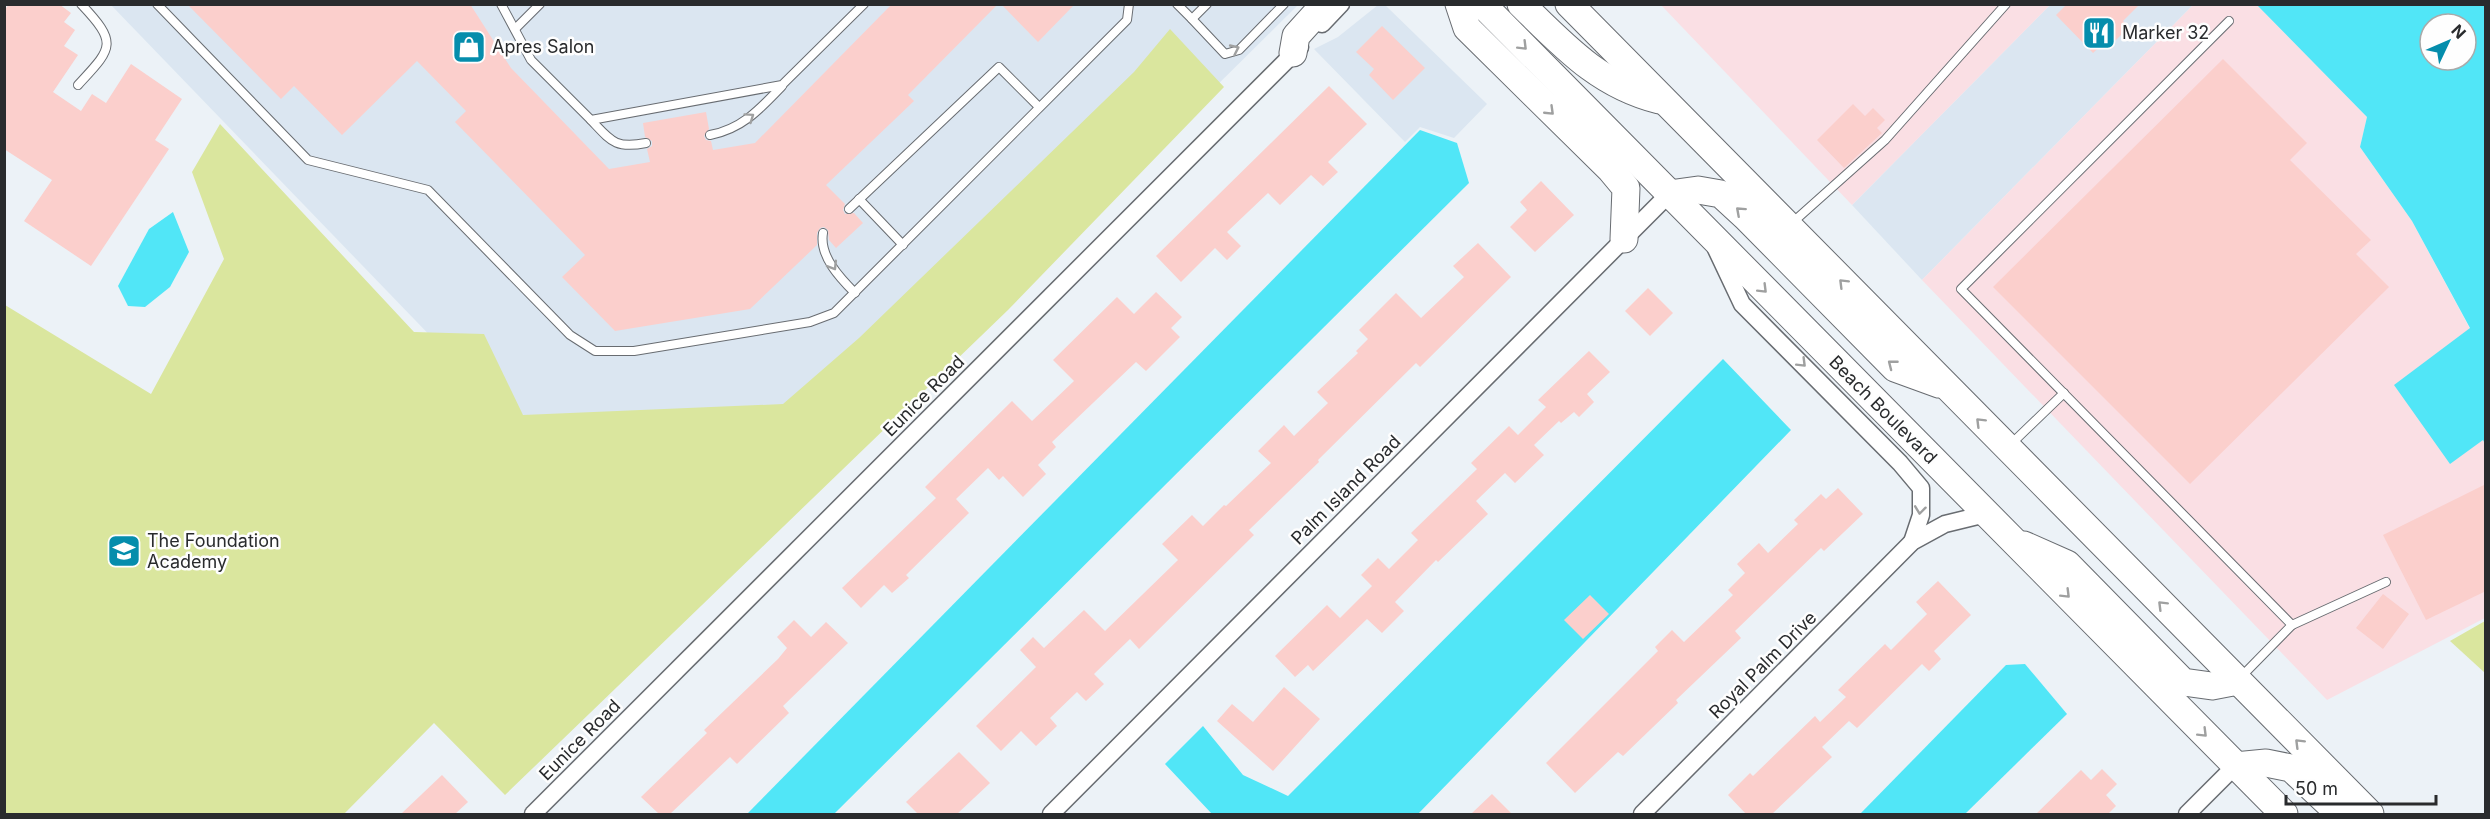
<svg xmlns="http://www.w3.org/2000/svg" width="2490" height="819" viewBox="0 0 2490 819" font-family="Inter,sans-serif">
<style>
.built{fill:#dbe6f1}
.industrial{fill:#fadfe4}
.green{fill:#dae69e}
.water{fill:#51e6f7;fill-rule:evenodd}
.building{fill:#fbcfcc}
.lines{fill:none;stroke-linecap:round;stroke-linejoin:round}
.service-casing{stroke:#686c71;stroke-width:10}
.minor-casing{stroke:#686c71;stroke-width:19}
.trunk-casing{stroke:#686c71;stroke-width:29}
.service{stroke:#fff;stroke-width:8}
.minor{stroke:#fff;stroke-width:16}
.trunk{stroke:#fff;stroke-width:27}
.oneway{stroke:#9fa0a0}
.labels{text-anchor:middle;stroke-width:5;stroke-linejoin:round;paint-order:stroke}
.poi-label{font-size:18px;fill:#292b2d;stroke:#fefefe;text-anchor:start}
.street-label{font-size:18px;fill:#292b2d;stroke:#fefefe}
</style>
<rect width="100%" height="100%" fill="#ecf2f7"/>
<g class="built">
<polygon points="111,5 1298,5 691,606"/>
<polygon points="1378,5 1385,5 1487,104 1454,138 1420,127 1405,142 1314,49 1338,37"/>
<polygon points="2050,5 2193,5 1922,280 1852,205"/>
</g>
<g class="industrial">
<polygon points="1661,5 2050,5 1852,205"/>
<polygon points="2193,5 2257,5 2367,117 2360,147 2412,221 2470,329 2483,440 2485,444 2485,618 2327,700 1922,280"/>
</g>
<g class="green">
<polygon points="1170,29 1224,87 1008,310 505,795 434,723 344,814 5,814 5,305 151,394 224,259 192,172 220,124 414,332 484,334 523,415 783,404 859,338 1134,72"/>
<polygon points="2485,621 2485,673 2450,641"/>
</g>
<g class="water">
<path d="M2257 5H2485V444L2483 440 2450 464 2394 385 2470 328 2412 221 2360 147 2367 117ZM2430 24H2466V60H2430Z"/>
<polygon points="1420,130 1457,143 1469,183 834,814 747,814"/>
<polygon points="173,212 189,252 170,287 145,307 128,306 118,286 149,229"/>
<polygon points="1723,359 1791,430 1418,814 1212,814 1165,764 1203,726 1243,775 1288,796"/>
<polygon points="2025,664 2067,714 1965,814 1860,814 2006,665"/>
</g>
<g class="building">
<polygon points="9,4 59,4 71,13 64,22 75,30 64,46 78,55 53,92 81,111 92,94 106,103 131,64 182,99 155,140 169,149 91,266 24,221 52,180 4,149 4,11"/>
<polygon points="187,4 470,4 511,68 609,169 650,162 647,149 652,146 652,141 645,137 643,123 706,112 709,129 704,136 706,140 711,141 713,150 755,143 892,4 998,4 908,95 914,101 826,185 845,204 843,210 845,214 854,213 863,223 836,248 829,240 828,230 824,227 820,228 817,233 817,245 750,309 615,331 562,277 585,255 455,122 466,111 417,61 342,135 294,86 281,99"/>
<polygon points="1001,4 1075,4 1038,42"/>
<polygon points="2067,4 2140,4 2123,21 2129,27 2113,43 2109,38 2093,53 2056,15"/>
<polygon points="1382,26 1425,68 1393,100 1369,75 1374,69 1356,52"/>
<polygon points="2223,59 2307,143 2290,160 2371,240 2356,254 2389,287 2190,484 1993,287"/>
<polygon points="1329,86 1367,124 1328,162 1338,172 1323,186 1311,175 1280,205 1268,193 1227,232 1241,246 1227,260 1215,248 1181,282 1156,256"/>
<polygon points="1853,104 1865,116 1873,108 1885,120 1877,128 1882,133 1844,168 1817,140"/>
<polygon points="1541,181 1574,215 1535,252 1510,227 1527,210 1520,202"/>
<polygon points="1478,243 1511,277 1420,367 1416,363 1318,460 1319,462 1249,530 1254,535 1139,649 1130,639 1094,674 1104,684 1086,701 1077,692 1050,718 1057,726 1036,746 1021,731 1001,751 976,726 1036,667 1020,650 1033,637 1044,648 1084,610 1105,631 1178,560 1162,544 1192,515 1203,526 1224,505 1226,506 1271,463 1258,451 1284,425 1294,436 1328,403 1317,392 1358,353 1356,351 1368,339 1359,330 1396,293 1421,318 1464,277 1453,266"/>
<polygon points="1648,288 1673,313 1650,336 1625,311"/>
<polygon points="1156,292 1182,317 1171,328 1180,337 1146,371 1136,362 1052,442 1056,447 1038,465 1046,474 1023,497 1003,476 999,480 988,468 956,499 969,513 906,575 909,578 892,593 884,585 861,608 842,588 936,498 925,487 1012,401 1032,421 1074,381 1053,360 1117,297 1134,314"/>
<polygon points="1589,351 1610,372 1587,394 1594,402 1579,417 1574,412 1561,423 1559,421 1534,445 1544,455 1515,483 1505,473 1476,501 1488,514 1438,562 1436,560 1395,602 1404,611 1382,633 1367,619 1313,671 1308,665 1295,677 1275,656 1327,605 1340,618 1372,586 1361,575 1378,558 1389,569 1418,540 1411,533 1477,469 1471,463 1509,426 1518,435 1546,407 1538,400"/>
<polygon points="2486,484 2486,591 2426,620 2383,535"/>
<polygon points="1838,488 1863,514 1824,551 1821,548 1735,631 1741,638 1676,700 1678,703 1623,756 1618,752 1575,793 1546,763 1658,651 1655,647 1672,630 1684,642 1733,595 1728,590 1745,573 1737,564 1759,543 1768,553 1798,524 1794,520 1821,494 1826,499"/>
<polygon points="1938,581 1971,615 1934,651 1941,659 1929,671 1922,664 1857,728 1849,721 1822,747 1832,757 1772,814 1746,814 1728,795 1750,773 1753,776 1815,716 1820,722 1846,697 1838,690 1885,644 1891,650 1927,614 1916,602"/>
<polygon points="2383,594 2409,614 2383,649 2356,628"/>
<polygon points="1590,595 1609,614 1583,639 1564,620"/>
<polygon points="794,620 811,637 826,622 848,643 783,706 789,713 737,764 730,757 670,814 659,814 641,797 707,733 704,730 778,659 787,648 777,637"/>
<polygon points="1284,687 1320,719 1273,771 1217,721 1232,704 1253,722"/>
<polygon points="959,752 990,783 957,814 918,814 906,802"/>
<polygon points="2102,769 2117,784 2106,795 2116,806 2108,814 2036,814 2081,770 2091,780"/>
<polygon points="442,775 468,802 455,814 401,814"/>
<polygon points="1492,794 1512,814 1471,814"/>
</g>
<g class="lines">
<defs>
<g id="service">
<polyline points="157,4 308,160 428,190 570,335 595,351 634,351 810,322 834,313 1127,20 1129,4"/>
<polyline points="501,4 531,60 591,120 782,85 864,4"/>
<polyline points="1177,4 1192,19 1207,4"/>
<polyline points="1192,19 1225,54 1239,50 1284,4"/>
<polyline points="2229,21 1961,289 2292,625 2386,582"/>
<polyline points="515,29 540,4"/>
<path d="M78 85C112 48 119 44 81 4"/>
<path d="M591 120C611 141 615 149 646 143"/>
<path d="M710 135C742 129 760 109 782 86"/>
<polyline points="859,199 903,245"/>
<polyline points="849,209 999,67 1039,107"/>
<polyline points="1792,223 1885,140 2006,4"/>
<path d="M823 233C819 256 840 278 855 293"/>
<polyline points="2009,446 2064,393"/>
<polyline points="2240,678 2292,625"/>
</g>
<g id="minor">
<polyline points="1322,24 1341,4"/>
<polyline points="1716,249 1742,304 1900,463 1921,488 1921,515 1912,542"/>
<polyline points="533,814 1300,47"/>
<polyline points="1051,814 1669,194"/>
<polyline points="1642,814 1912,542 1945,524 1986,514"/>
<polyline points="2187,814 2235,766"/>
</g>
<g id="trunk">
<polyline points="1459,4 1467,28 1611,170 1626,188 1624,239"/>
<polyline points="1482,4 2284,814"/>
<path d="M1521 4C1564 46 1599 85 1659 100"/>
<polyline points="1569,4 2370,814"/>
<polyline points="1293,53 1296,36 1325,4"/>
<polyline points="1669,194 1698,190 1721,194 1746,217 1895,368 1939,384"/>
<polyline points="2024,545 2067,564 2183,682 2212,686 2238,681"/>
<polyline points="2235,766 2266,763 2291,768 2340,814"/>
</g>
</defs>
<use href="#service" class="service-casing"/>
<use href="#minor" class="minor-casing"/>
<use href="#trunk" class="trunk-casing"/>
<use href="#service" class="service"/>
<use href="#minor" class="minor"/>
<use href="#trunk" class="trunk"/>
</g>
<defs><path id="oneway-chevron" d="M-2-3.5L2.5 0L-2 3.5" fill="none" stroke-width="1.6" stroke-linecap="round" stroke-linejoin="round" transform="scale(1.5)"/></defs>
<g class="oneway">
<use href="#oneway-chevron" transform="translate(1523 46) rotate(45)"/>
<use href="#oneway-chevron" transform="translate(1235 49) rotate(-25)"/>
<use href="#oneway-chevron" transform="translate(1550 111) rotate(44)"/>
<use href="#oneway-chevron" transform="translate(750 117) rotate(-35)"/>
<use href="#oneway-chevron" transform="translate(1740 211) rotate(-138)"/>
<use href="#oneway-chevron" transform="translate(833 266) rotate(58)"/>
<use href="#oneway-chevron" transform="translate(1843 283) rotate(-135)"/>
<use href="#oneway-chevron" transform="translate(1763 289) rotate(45)"/>
<use href="#oneway-chevron" transform="translate(1802 363) rotate(45)"/>
<use href="#oneway-chevron" transform="translate(1892 364) rotate(-142)"/>
<use href="#oneway-chevron" transform="translate(1980 422) rotate(-135)"/>
<use href="#oneway-chevron" transform="translate(1920 510) rotate(97)"/>
<use href="#oneway-chevron" transform="translate(2066 594) rotate(45)"/>
<use href="#oneway-chevron" transform="translate(2162 605) rotate(-135)"/>
<use href="#oneway-chevron" transform="translate(2203 733) rotate(45)"/>
<use href="#oneway-chevron" transform="translate(2299 743) rotate(-135)"/>
</g>
<defs>
<symbol id="restaurant-square" viewBox="-11 -11 22 22"><rect x="-9" y="-9" width="18" height="18" rx="4" fill="#058dac" stroke="#fefefe"/><path d="M-5-6h1v4h1v-4h1v4h1v-4h1v5L-1.5 .5V6h-2V.5L-5-1ZM5-6V6H3V1.5H1.5Q1.5-4 5-6Z" fill="#fff"/></symbol>
<symbol id="shop-square" viewBox="-11 -11 22 22"><rect x="-9" y="-9" width="18" height="18" rx="4" fill="#058dac" stroke="#fefefe"/><path d="M-5-2.5h2.3a2.7 3.5 0 0 1 5.4 0H5L5.5 6h-11ZM-1.5-2.5h3a1.5 2.3 0 0 0-3 0Z" fill="#fff"/></symbol>
<symbol id="school-square" viewBox="-11 -11 22 22"><rect x="-9" y="-9" width="18" height="18" rx="4" fill="#058dac" stroke="#fefefe"/><path d="M0-5L7-2L0 1L-7-2ZM-4 1L0 2.5L4 1V4Q0 6-4 4Z" fill="#fff"/></symbol>
</defs>
<g fill-rule="evenodd">
<use href="#restaurant-square" x="2080" y="14" width="38" height="38"/>
<use href="#shop-square" x="450" y="28" width="38" height="38"/>
<use href="#school-square" x="105" y="532" width="38" height="38"/>
</g>
<g class="labels">
<g class="poi-label">
<text x="2122" y="39">Marker 32</text>
<text x="492" y="53">Apres Salon</text>
<text x="147" y="547">The Foundation<tspan x="147" dy="21">Academy</tspan></text>
</g>
<g class="street-label">
<text transform="translate(924 396) rotate(-45)" y="6">Eunice Road</text>
<text transform="translate(1883 410) rotate(45)" y="6">Beach Boulevard</text>
<text transform="translate(1346 490) rotate(-45)" y="6">Palm Island Road</text>
<text transform="translate(1763 665) rotate(-45)" y="6">Royal Palm Drive</text>
<text transform="translate(580 740) rotate(-45)" y="6">Eunice Road</text>
</g>
</g>
<rect width="2490" height="819" fill="none" stroke="#292b2d" stroke-width="12"/>
<g transform="translate(2448 42) rotate(46)"><circle r="28" fill="#fefefe" stroke="#a9aaaa" stroke-width="1.5"/>
<path d="M0-4.5L10 22L0 15L-10 22Z" fill="#058dac"/>
<text y="-9" font-size="16" font-weight="bold" text-anchor="middle" fill="#292b2d">N</text>
</g>
<path d="M2286 795v9h150v-9" fill="none" stroke="#292b2d" stroke-width="3"/>
<text x="2295" y="795" font-size="18" fill="#292b2d" stroke="#fefefe" stroke-width="4.5" paint-order="stroke">50 m</text>
</svg>
